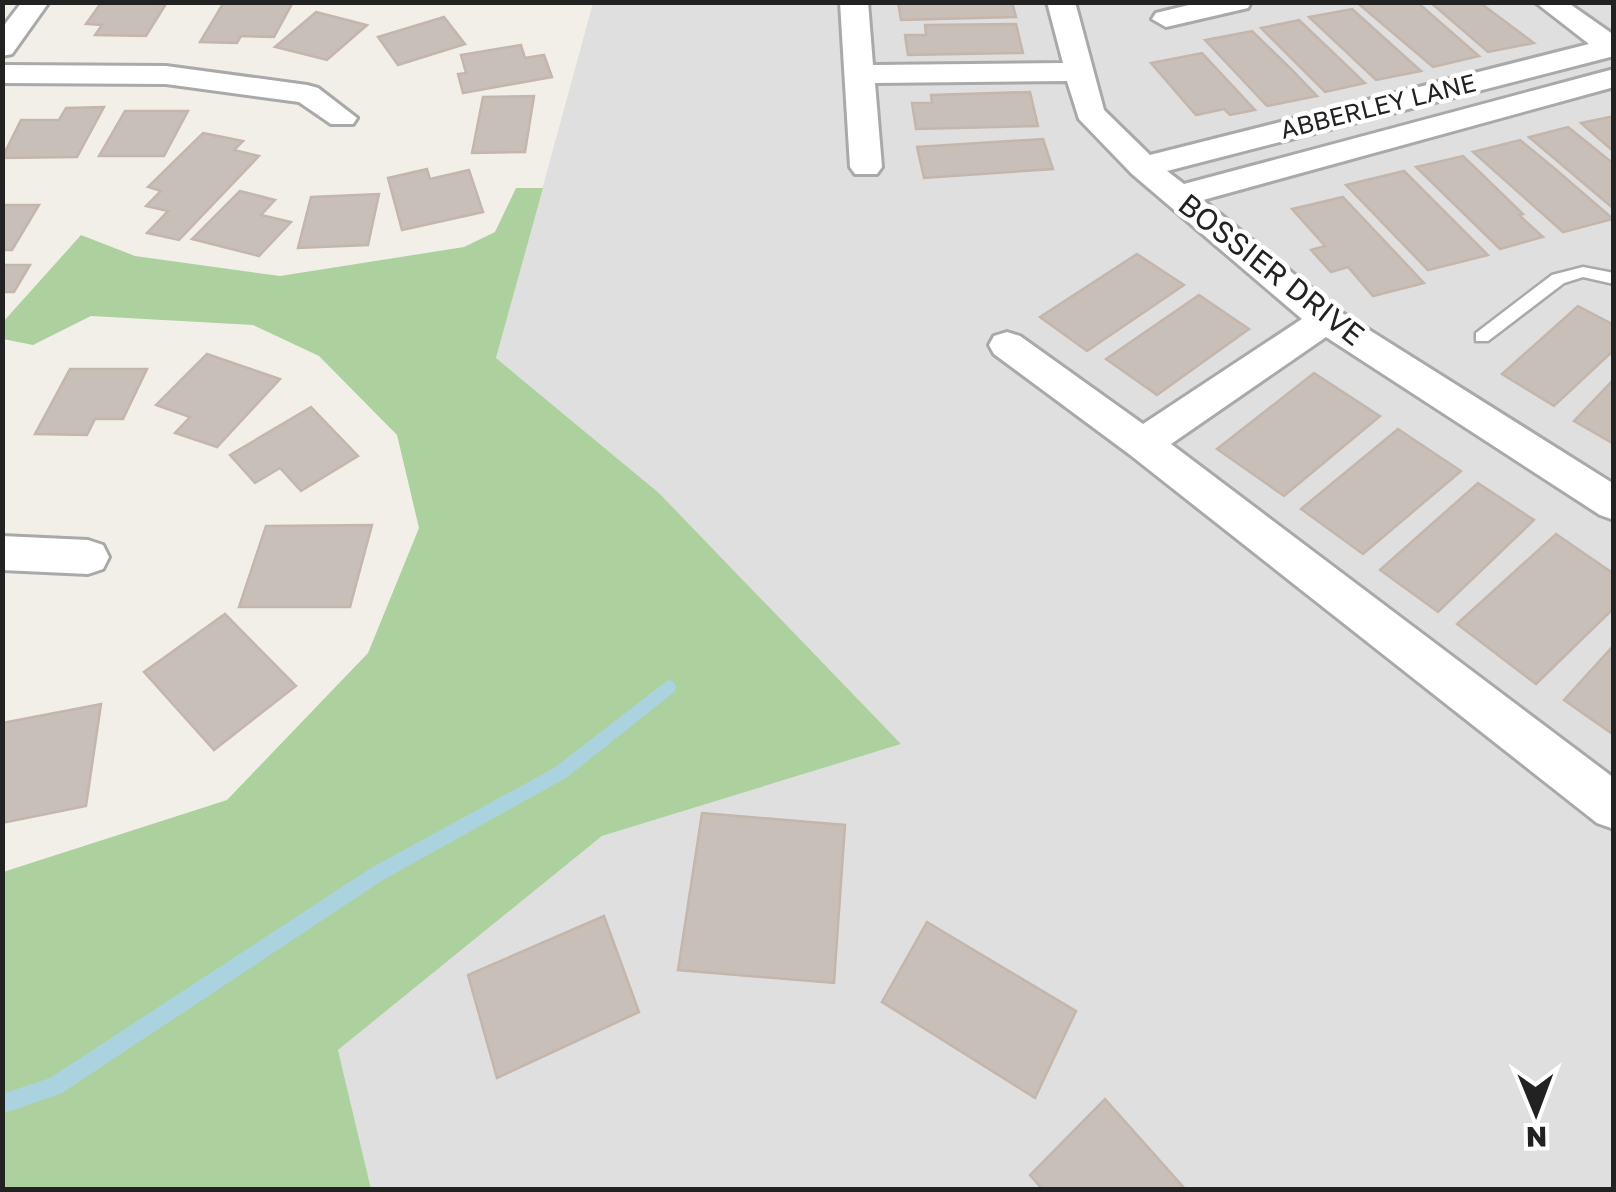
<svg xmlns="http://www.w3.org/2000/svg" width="1616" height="1192" viewBox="0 0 1616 1192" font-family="'Golos Text',sans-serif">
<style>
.residential{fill:#e0dfdf}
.forest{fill:#add19e}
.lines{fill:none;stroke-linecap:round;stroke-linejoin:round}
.stream{fill:#aad3df;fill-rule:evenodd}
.building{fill:#c7bfb8;stroke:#c4b6ab;stroke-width:2.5}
.service-casing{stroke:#a9a9a9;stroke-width:5}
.minor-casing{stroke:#a9a9a9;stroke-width:6}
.service{fill:#fff;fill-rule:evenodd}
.minor{fill:#fff;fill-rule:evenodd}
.labels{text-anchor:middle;stroke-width:9;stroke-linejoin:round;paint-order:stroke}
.far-street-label{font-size:25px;fill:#222;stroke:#fff}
.street-label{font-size:30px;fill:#222;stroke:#fff}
</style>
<rect width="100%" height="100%" fill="#f2efe9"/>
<polygon class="residential" points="593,3 1613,3 1613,1189 371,1189 338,1050 602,836 900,744 659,493 496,358"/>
<polygon class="forest" points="516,188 543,188 496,358 659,493 901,744 602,836 338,1050 371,1189 3,1189 3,872 227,800 368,653 419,528 397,435 319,356 253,325 91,316 33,345 3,339 3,322 81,235 135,256 280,276 464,247 495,232"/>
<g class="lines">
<polygon class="stream" points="668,680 674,682 676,687 674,692 566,778 383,880 62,1093 2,1114 2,1094 50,1078 371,868 554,768"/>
</g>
<g class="building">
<polygon points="224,2 293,2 274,37 241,36 237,43 200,42"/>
<polygon points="898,2 1012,2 1016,17 901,20"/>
<polygon points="1372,2 1417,2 1479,56 1433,67 1360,5"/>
<polygon points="1430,2 1479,2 1534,43 1488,52"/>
<polygon points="101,3 166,4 146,36 95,35 102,25 86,24"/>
<polygon points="1352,9 1421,71 1376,80 1309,17"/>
<polygon points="316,12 367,25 327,60 275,47"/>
<polygon points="444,17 465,44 398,65 378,37"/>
<polygon points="1299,20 1365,83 1325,92 1261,28"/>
<polygon points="1016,24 1023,53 908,55 905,35 926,35 925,25"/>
<polygon points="1252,31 1290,68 1317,96 1267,106 1205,40"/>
<polygon points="521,45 525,58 544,55 552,77 463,93 458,74 466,73 461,55"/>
<polygon points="1202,53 1255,110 1230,115 1224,109 1196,115 1151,63"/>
<polygon points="1030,92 1038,126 916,129 912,103 932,103 931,95"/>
<polygon points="534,96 525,152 472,153 483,97"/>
<polygon points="104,107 77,157 2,158 21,120 59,120 66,108"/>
<polygon points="125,111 188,111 164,156 99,156"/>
<polygon points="1614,116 1614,152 1581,123"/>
<polygon points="1568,127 1614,164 1614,209 1529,137"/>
<polygon points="203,133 243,141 234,150 259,156 179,240 147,233 168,211 146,206 161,191 148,187"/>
<polygon points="1043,139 1053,169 924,178 917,147"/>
<polygon points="1520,140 1554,168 1613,219 1563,232 1473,152"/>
<polygon points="1463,156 1523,214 1519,215 1543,237 1500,249 1416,167"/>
<polygon points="427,169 430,179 469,170 483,212 402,230 388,178"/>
<polygon points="1404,171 1488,255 1428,270 1346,185"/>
<polygon points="240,191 275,200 261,215 291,222 259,256 192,239"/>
<polygon points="379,194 368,245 298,248 311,197"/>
<polygon points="1343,197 1424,283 1373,296 1348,267 1331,272 1311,250 1325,246 1292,209"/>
<polygon points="2,205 39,205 12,250 2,250"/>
<polygon points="1137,254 1184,285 1087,351 1040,317"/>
<polygon points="2,265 30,265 14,292 2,292"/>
<polygon points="1199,295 1249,329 1157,395 1106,359"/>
<polygon points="1578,306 1614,325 1614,350 1554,406 1502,374"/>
<polygon points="207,354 280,379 217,447 175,433 190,417 156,405"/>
<polygon points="70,369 147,369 123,419 95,419 87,435 35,434"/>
<polygon points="1314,373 1380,416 1284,496 1217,449"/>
<polygon points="1614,379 1614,444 1574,421"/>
<polygon points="311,407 358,456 301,491 280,468 255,483 230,455"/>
<polygon points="1398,429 1461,471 1363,554 1301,509"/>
<polygon points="1478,483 1534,520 1438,612 1380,570"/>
<polygon points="372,525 350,607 239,607 266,526"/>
<polygon points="1556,534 1614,574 1614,608 1536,684 1457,624"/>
<polygon points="225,614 296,686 214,750 144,672"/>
<polygon points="1614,645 1614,735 1564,700"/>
<polygon points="101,704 86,806 2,823 2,723"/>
<polygon points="702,813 845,825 834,983 678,970"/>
<polygon points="604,916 639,1012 497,1078 468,975"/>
<polygon points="927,922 1076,1011 1035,1098 882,1002"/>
<polygon points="1105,1099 1186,1190 1043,1190 1030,1175"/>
</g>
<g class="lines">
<defs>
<polygon id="service" points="1583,267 1614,273 1614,284 1583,277 1564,283 1488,341 1476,341 1476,333 1552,275"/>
<g id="minor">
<polygon points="22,2 49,2 12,54 2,56 2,28"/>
<polygon points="840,2 868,2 873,65 1063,63 1047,2 1075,2 1104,110 1150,155 1589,44 1535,2 1567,2 1614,35 1614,56 1167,171 1184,184 1614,69 1614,87 1203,200 1339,311 1614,484 1614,520 1600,515 1326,337 1171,444 1614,778 1614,829 1597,823 1129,454 994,354 989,345 994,336 1007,332 1020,336 1143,424 1302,319 1132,174 1079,119 1067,81 875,83 882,167 877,174 855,174 850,167"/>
<polygon points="1201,2 1251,2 1248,8 1166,27 1152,19 1156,13"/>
<polygon points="2,65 166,66 307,85 318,88 357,118 353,124 331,124 299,102 166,84 2,83"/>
<polygon points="2,536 88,540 103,545 109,557 103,569 88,574 2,570"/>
</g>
</defs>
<use href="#service" class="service-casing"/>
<use href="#minor" class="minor-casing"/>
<use href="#service" class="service"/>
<use href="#minor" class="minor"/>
</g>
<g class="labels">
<g class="far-street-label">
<text transform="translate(1378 106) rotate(-14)" y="9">ABBERLEY LANE</text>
</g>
<g class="street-label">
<text transform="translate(1271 270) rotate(38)" y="10">BOSSIER DRIVE</text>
</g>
</g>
<rect width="1616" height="1192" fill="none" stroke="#222222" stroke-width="10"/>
<g transform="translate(1536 1112) rotate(179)" stroke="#ffffff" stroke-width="8" paint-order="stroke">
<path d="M0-8L18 38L0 25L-18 38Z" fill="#222222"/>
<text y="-15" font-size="28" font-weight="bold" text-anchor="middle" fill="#222222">N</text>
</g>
</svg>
